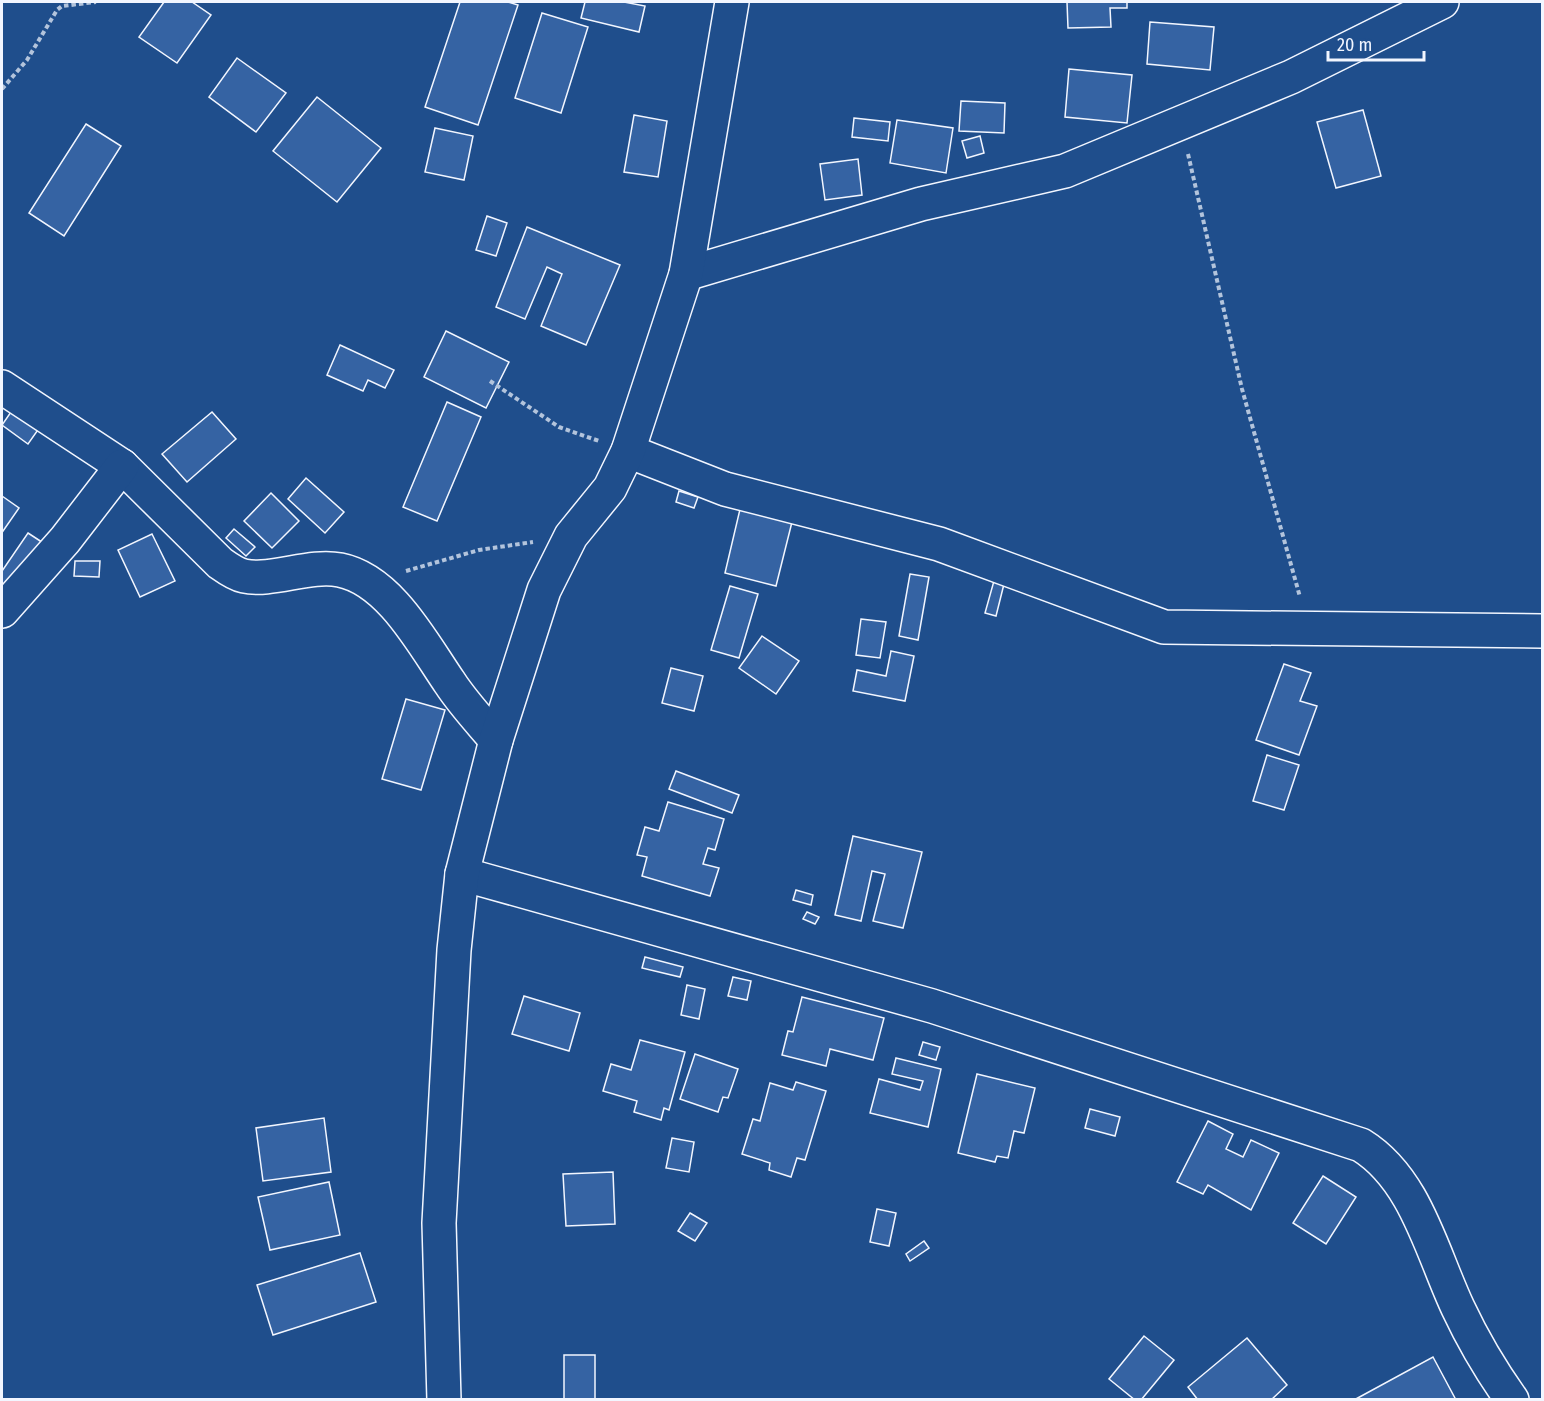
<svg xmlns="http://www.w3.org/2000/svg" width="1544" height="1401" viewBox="0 0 1544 1401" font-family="'Fira Sans Condensed',sans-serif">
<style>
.building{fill:#3563a3;stroke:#f2f6ff;stroke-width:1.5}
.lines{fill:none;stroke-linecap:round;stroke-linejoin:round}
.minor-casing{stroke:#f2f6ff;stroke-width:36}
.path{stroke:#b3c4dc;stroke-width:4;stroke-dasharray:4.5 3;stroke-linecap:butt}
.minor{stroke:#1f4e8c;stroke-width:33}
</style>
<rect width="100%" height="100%" fill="#1f4e8c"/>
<g class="building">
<polygon points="164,2 192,2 211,15 177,63 139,37"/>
<polygon points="460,2 508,2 518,5 478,125 425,107"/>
<polygon points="585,2 624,2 645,6 639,32 581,18"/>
<polygon points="1067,2 1127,2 1127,8 1110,8 1111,27 1068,28"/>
<polygon points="542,13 588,27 561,113 515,98"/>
<polygon points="1150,22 1214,27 1210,70 1147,64"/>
<polygon points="237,58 286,93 256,132 209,97"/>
<polygon points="1069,69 1132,75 1127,123 1065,117"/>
<polygon points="317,97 381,148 337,202 273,151"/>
<polygon points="961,101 1005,103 1004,133 959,131"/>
<polygon points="1363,110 1381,176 1336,188 1317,122"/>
<polygon points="634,115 667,121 658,177 624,172"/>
<polygon points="854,118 890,122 888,141 852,137"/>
<polygon points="897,120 953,128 946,173 890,163"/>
<polygon points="86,124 121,146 64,236 29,213"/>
<polygon points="435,128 473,136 464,180 425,172"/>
<polygon points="980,136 984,153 967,158 962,141"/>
<polygon points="858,159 862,195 825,200 820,164"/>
<polygon points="487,216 507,223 496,256 476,250"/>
<polygon points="527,227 620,265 586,345 541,326 562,274 547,267 525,319 496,307"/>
<polygon points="446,331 509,362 486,408 424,377"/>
<polygon points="340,345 394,370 385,388 368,380 363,391 327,375"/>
<polygon points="447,402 481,417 437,521 403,507"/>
<polygon points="13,409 40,427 28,444 2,425"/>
<polygon points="212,412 236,439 187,482 162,454"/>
<polygon points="306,478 344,512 325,533 288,499"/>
<polygon points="679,491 698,497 694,508 676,502"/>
<polygon points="271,493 299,521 272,548 244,521"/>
<polygon points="2,496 19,508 3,531 2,530"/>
<polygon points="741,505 793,518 776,586 725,573"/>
<polygon points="234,529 255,547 246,556 226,538"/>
<polygon points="28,533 54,550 2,603 2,571"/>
<polygon points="152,534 175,581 140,597 118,550"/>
<polygon points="75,561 100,561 99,577 74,576"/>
<polygon points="997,570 1007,572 996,616 985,613"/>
<polygon points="910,574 929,577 918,640 899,636"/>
<polygon points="730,586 758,594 739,658 711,650"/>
<polygon points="861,619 886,622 880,658 856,655"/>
<polygon points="762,636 799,661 776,694 739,668"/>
<polygon points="891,651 914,656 905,701 853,691 857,670 886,676"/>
<polygon points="1284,664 1311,673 1300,701 1317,706 1299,755 1256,740"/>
<polygon points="671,668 703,676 694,711 662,703"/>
<polygon points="406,699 445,710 421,790 382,779"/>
<polygon points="1267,755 1299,765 1284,810 1253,801"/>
<polygon points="676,771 739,795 732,813 669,789"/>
<polygon points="668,802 724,819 715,850 708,848 703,864 719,868 710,896 642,876 647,857 637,855 645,827 659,831"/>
<polygon points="853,836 922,852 903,928 873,921 885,874 872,871 861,921 835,915"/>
<polygon points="796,890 813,895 811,905 793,900"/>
<polygon points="807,912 819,917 815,924 803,919"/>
<polygon points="645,957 683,967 680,977 642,968"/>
<polygon points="733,977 751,981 747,1000 728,996"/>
<polygon points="687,985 705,989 699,1019 681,1015"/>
<polygon points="524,996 580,1013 569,1051 512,1034"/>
<polygon points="802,997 884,1018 873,1060 830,1049 826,1066 782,1055 788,1031 793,1032"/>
<polygon points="640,1040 685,1052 669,1110 664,1108 661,1120 634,1112 637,1101 603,1091 611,1064 631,1070"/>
<polygon points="923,1042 940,1047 936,1060 919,1055"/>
<polygon points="695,1054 738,1069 728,1098 723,1097 718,1112 680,1099"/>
<polygon points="896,1058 941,1069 928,1127 870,1113 879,1079 920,1090 923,1081 892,1074"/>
<polygon points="977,1074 1035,1088 1024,1133 1014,1131 1008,1158 997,1156 995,1162 958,1153"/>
<polygon points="796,1082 826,1091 805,1160 797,1158 791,1177 769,1170 770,1163 742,1154 753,1119 760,1121 770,1083 793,1090"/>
<polygon points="1090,1109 1120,1117 1115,1136 1085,1128"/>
<polygon points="324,1118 331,1172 263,1181 256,1128"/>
<polygon points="1208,1121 1233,1134 1226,1149 1243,1157 1251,1140 1279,1153 1251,1210 1208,1185 1203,1194 1177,1182"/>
<polygon points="672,1138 694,1142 689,1172 666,1168"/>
<polygon points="613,1172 615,1224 566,1226 563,1174"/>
<polygon points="1323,1176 1356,1197 1326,1244 1293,1223"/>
<polygon points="329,1182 340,1235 270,1250 258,1197"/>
<polygon points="877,1209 896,1213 889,1246 870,1242"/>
<polygon points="690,1213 707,1223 695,1241 678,1231"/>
<polygon points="924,1241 929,1248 910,1261 906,1254"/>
<polygon points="360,1253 376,1302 273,1335 257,1285"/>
<polygon points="1144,1336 1174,1360 1141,1400 1135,1400 1109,1379"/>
<polygon points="1247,1338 1287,1385 1271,1400 1198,1400 1188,1387"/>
<rect x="564" y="1355" width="31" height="45"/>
<polygon points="1433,1357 1456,1400 1354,1400"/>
</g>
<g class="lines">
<defs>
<g id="minor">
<polyline points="686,274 921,204 1065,171 1291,77 1442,2"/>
<path d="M2 387 122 466 220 563C227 568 235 574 244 576 273 582 309 564 340 570 390 580 423 644 450 683 463 703 480 721 496 740"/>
<polyline points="628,451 725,489 939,544 1164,627 1542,631"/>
<polyline points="2,611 65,540 122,466"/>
<path d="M462 874 932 1006 1361 1145C1416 1179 1432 1253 1458 1308 1473 1340 1492 1372 1512 1400"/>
<polyline points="444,1400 439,1223 454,950 462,874 496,740 544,590 571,536 610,488 628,451 686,274 732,2"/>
</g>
</defs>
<use href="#minor" class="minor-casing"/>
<g class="path">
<polyline points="2,89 27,60 57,10 62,6 96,2"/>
<polyline points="1188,154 1242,389 1300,597"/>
<polyline points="490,381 559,427 599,441"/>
<polyline points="406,571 479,550 533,542"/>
</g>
<use href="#minor" class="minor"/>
</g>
<rect width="1544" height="1401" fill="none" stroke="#f2f6ff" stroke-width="6"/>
<path d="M1328 51v9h96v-9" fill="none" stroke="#f2f6ff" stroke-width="3"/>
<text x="1337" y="51" font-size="18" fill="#f2f6ff" stroke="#1f4e8c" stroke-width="4.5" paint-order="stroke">20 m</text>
</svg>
